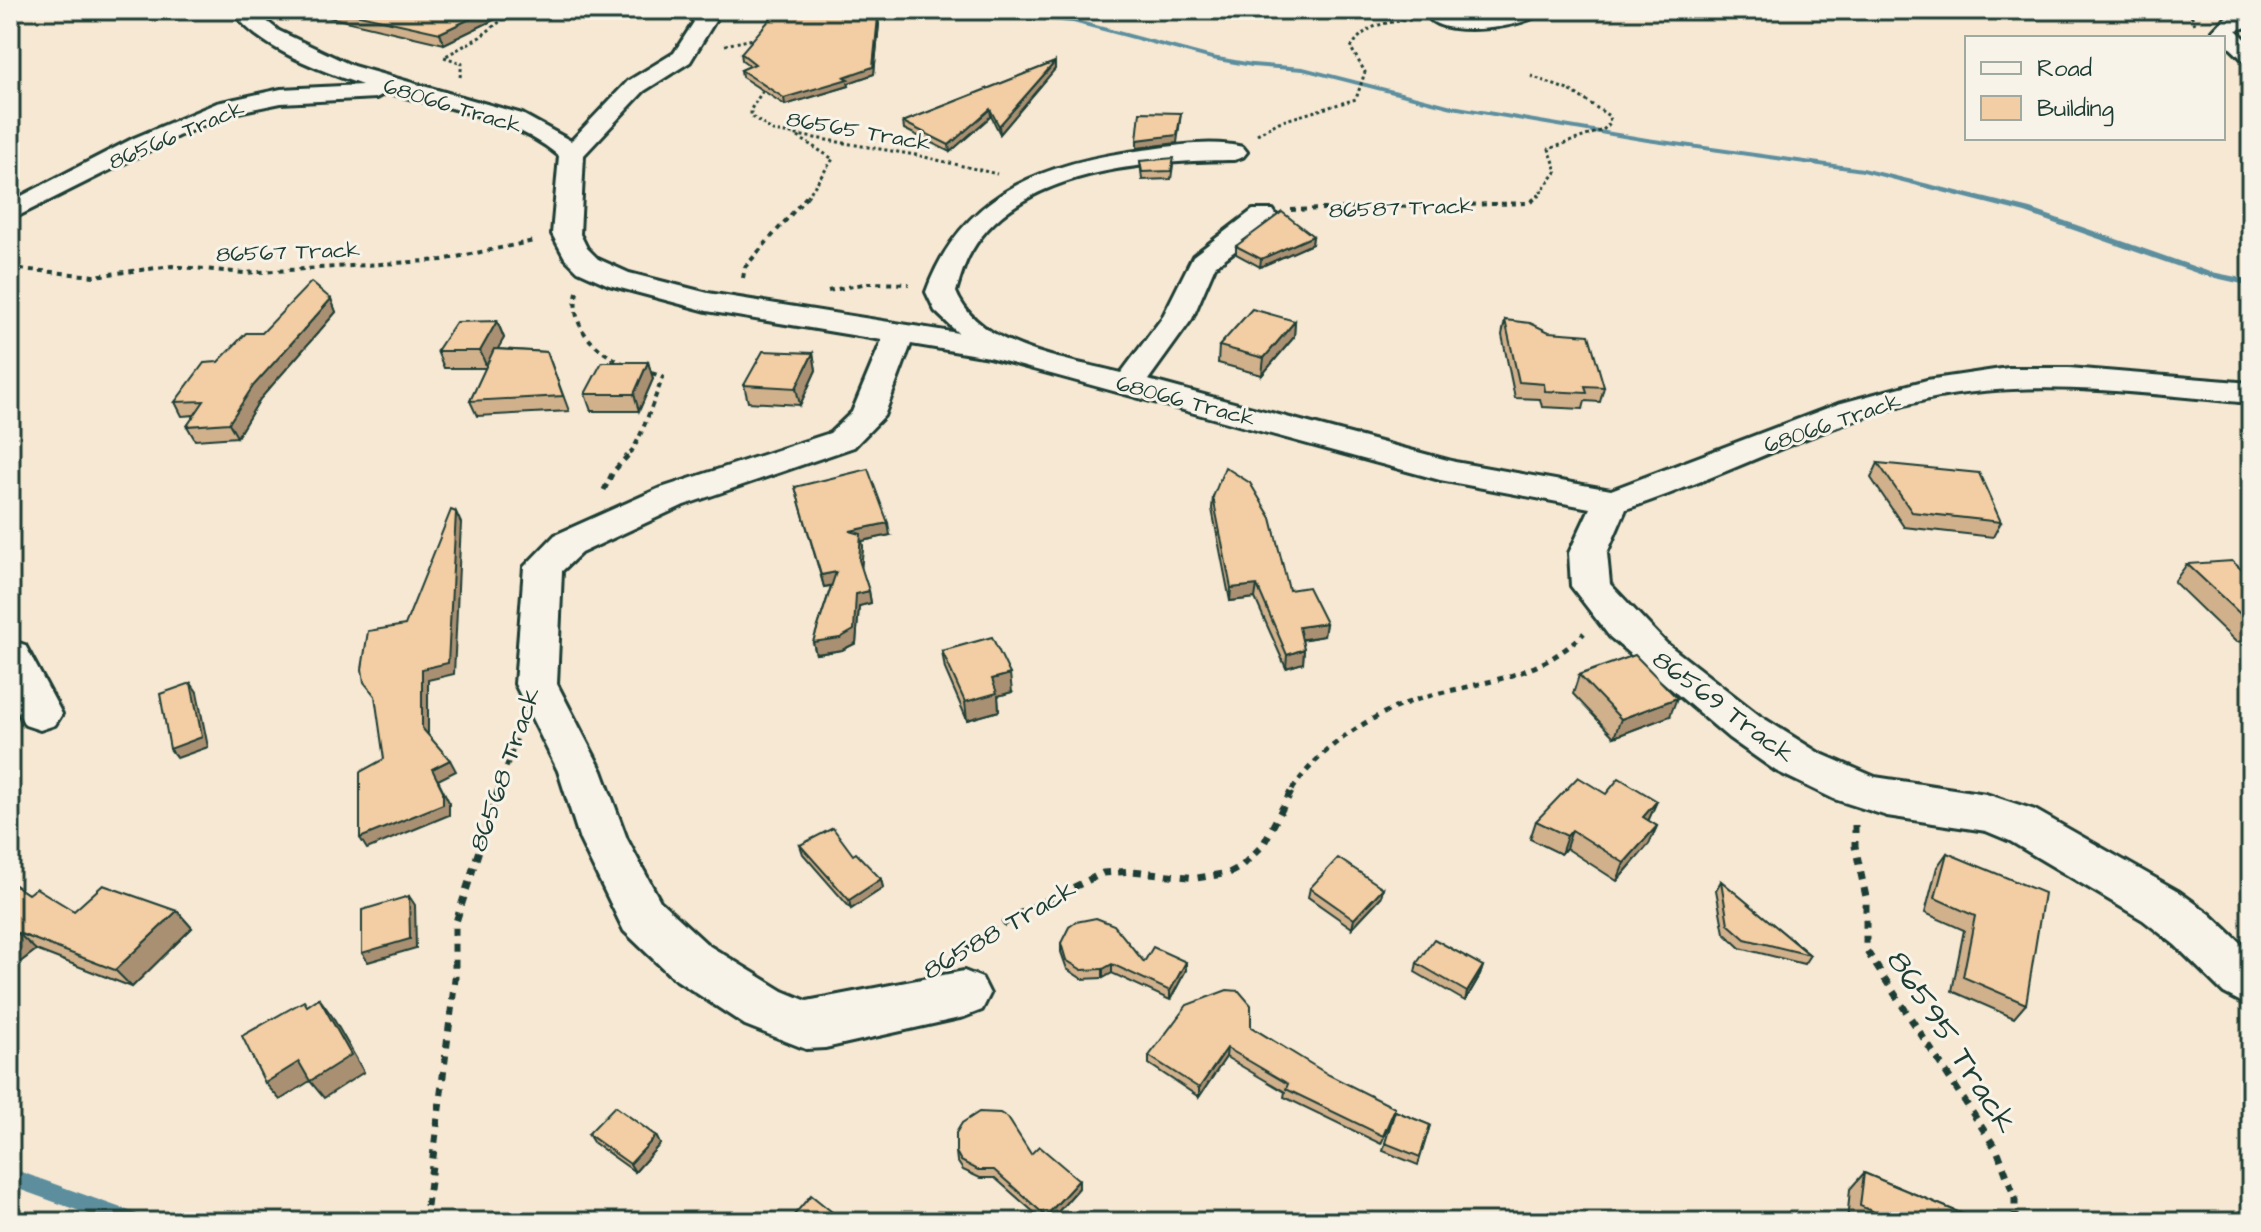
<svg xmlns="http://www.w3.org/2000/svg" width="2261" height="1232" viewBox="0 0 2261 1232" font-family="'Architects Daughter',sans-serif">
<style>
.lines{fill:none;stroke-linecap:round;stroke-linejoin:round}
.stream{fill:#5b8e9e;fill-rule:evenodd}
.minor-casing{stroke:#1f3d34;stroke-width:6}
.path-far3{stroke:#1f3d34;stroke-width:3;stroke-dasharray:3 3;stroke-linecap:butt}
.path-far2{stroke:#1f3d34;stroke-width:4;stroke-dasharray:5 5;stroke-linecap:butt}
.path-far1{stroke:#1f3d34;stroke-width:5;stroke-dasharray:6 6;stroke-linecap:butt}
.path{stroke:#1f3d34;stroke-width:7;stroke-dasharray:8 8;stroke-linecap:butt}
.minor{fill:#f7f3e8;fill-rule:evenodd}
.wall{fill:#d1b08c;stroke:#1f3d34;stroke-width:2}
.shaded-wall{fill:#aa9072;stroke:#1f3d34;stroke-width:2}
.building{fill:#f3cda3;stroke:#1f3d34;stroke-width:2}
.labels{text-anchor:middle;stroke-width:6;stroke-linejoin:round;paint-order:stroke}
.far-street-label{font-size:22px;fill:#1f3d34;stroke:#f7f3e8}
.street-label{font-size:26px;fill:#1f3d34;stroke:#f7f3e8}
.near-street-label{font-size:32px;fill:#1f3d34;stroke:#f7f3e8}
</style>
<rect width="100%" height="100%" fill="#f6e8d3"/>
<filter id="ink" filterUnits="userSpaceOnUse"><feTurbulence type="fractalNoise" baseFrequency=".0125" numOctaves="2"/><feDisplacementMap in="SourceGraphic" scale="16" xChannelSelector="R" yChannelSelector="G"/><feConvolveMatrix kernelMatrix="1 2 1 2 8 2 1 2 1" color-interpolation-filters="sRGB"/></filter>
<g filter="url(#ink)">
<g class="lines">
<g class="stream">
<polygon points="1006,10 1014,10 1026,15 1073,19 1212,56 1252,63 1303,67 1452,105 1647,138 1863,168 2031,209 2207,271 2251,280 2251,286 2202,275 2025,213 1863,172 1647,142 1452,109 1303,71 1252,67 1212,60 1073,23 1025,19"/>
<polygon points="10,1168 135,1213 141,1216 144,1222 110,1222 10,1186"/>
</g>
<defs>
<g id="minor">
<path d="M233 10H253L279 31 353 66 522 114 571 141 628 81 674 53 694 22 683 10H705L715 21 690 62 644 91 584 155 580 234 587 248 598 259 629 273 708 293 958 333 935 311 926 292C963 189 1050 161 1151 149 1179 145 1215 140 1243 147L1247 152 1243 157 1234 160C1150 161 1019 168 971 252 964 264 960 278 956 292 979 349 1068 359 1121 373L1162 318 1193 256 1253 210H1273L1277 216 1273 222 1215 266 1192 319 1148 380 1455 462 1611 490 1838 404 1927 380 2008 368H2069L2251 383V403C2144 394 2036 377 1929 399 1824 422 1728 476 1626 509L1607 553 1610 584 1666 643 1760 716 1819 753 1875 777 1986 794 2035 810 2178 891 2210 914 2251 953V1007L2224 993 2175 945 2143 920 2010 841 1986 831 1887 816 1834 799 1776 771 1729 738 1610 637 1571 586 1569 553 1590 508 1440 480 989 357 911 344 884 416 854 447 684 505 581 553 562 571 557 684 602 771 627 839 660 901 708 945 783 991 807 1001 964 971 982 978 990 994 982 1010 964 1017 825 1048 806 1049 745 1025 672 977 624 931 580 840 558 771 515 684 524 567 555 535 658 489 830 433 852 412 882 340 707 311 609 285 578 271 565 258 552 234 559 156C510 115 446 109 387 92L376 98 281 103 233 113 178 136 10 220V202L134 138 217 103 281 89 362 85C323 71 254 47 233 10Z"/>
<path d="M1517 10H1544C1528 29 1445 37 1430 19 1443 4 1495 20 1517 10Z"/>
<polygon points="2251,14 2251,26 2236,30 2251,44 2251,62 2243,60 2213,31 2226,17"/>
<path d="M10 640 25 645 62 714 55 725 40 730 25 725C7 694 10 675 10 640Z"/>
</g>
</defs>
<use href="#minor" class="minor-casing"/>
<g class="path-far3">
<polyline points="2189,10 2195,24"/>
<polyline points="725,45 758,38"/>
<polyline points="1531,76 1573,92 1609,116 1610,123 1603,130 1549,149 1557,171 1537,197"/>
<polyline points="460,77 462,63 444,57 480,37 515,10"/>
<polyline points="758,86 762,92 751,109 751,116 773,131 916,155 997,174"/>
<path d="M1257 134 1279 122 1356 99 1365 72 1351 48C1365 24 1386 22 1412 20"/>
<polyline points="798,137 833,159 807,197"/>
</g>
<g class="path-far2">
<polyline points="1291,210 1529,203 1540,195"/>
<polyline points="10,268 94,276 172,266 244,273 442,260 534,241"/>
<polyline points="743,278 745,267 808,195"/>
<polyline points="828,291 868,283 909,284"/>
<path d="M577 292C569 327 595 351 625 364"/>
<path d="M630 453C639 444 656 394 663 377L646 371"/>
</g>
<g class="path-far1">
<polyline points="604,490 613,472 632,451"/>
<polyline points="498,790 518,735"/>
<path d="M1292 790C1323 743 1379 709 1432 695 1488 681 1542 676 1584 633"/>
</g>
<g class="path">
<polyline points="1855,825 1855,846 1866,897 1866,950 1998,1152 2015,1198 2015,1222"/>
<polyline points="962,950 1017,915 1103,873 1132,871 1197,878 1229,873 1242,866 1263,845 1293,788"/>
<polyline points="425,1222 455,979 455,925 499,788"/>
</g>
<use href="#minor" class="minor"/>
</g>
<g class="wall">
<polygon points="313,10 507,10 508,13 444,44 315,14"/>
<polygon points="852,15 879,24 874,74 848,83 849,86 785,105 742,77 741,70 750,66 742,60 741,53"/>
<polygon points="1055,62 1055,69 1000,134 991,116 950,152 904,129 903,122"/>
<polygon points="1140,161 1173,165 1171,179 1142,180"/>
<polygon points="1313,236 1312,244 1260,267 1236,254 1236,246"/>
<polygon points="331,299 336,312 260,399 237,437 195,440 187,426 195,415 182,416 175,402 218,362 262,333"/>
<polygon points="1505,320 1604,387 1600,402 1585,401 1583,409 1542,407 1540,399 1515,398 1502,335"/>
<polygon points="497,321 504,338 497,349 547,352 569,411 477,416 470,401 486,368 444,368 437,351"/>
<polygon points="1295,321 1294,337 1262,375 1218,363 1219,346"/>
<polygon points="813,353 816,370 800,405 748,402 744,385"/>
<polygon points="648,362 653,379 639,411 591,411 585,394"/>
<polygon points="1878,463 2001,522 1993,537 1904,527 1871,478"/>
<polygon points="795,487 890,535 862,541 863,547 861,568 869,591 871,603 859,606 856,643 842,650 816,654 813,642 831,586 824,587"/>
<polygon points="1213,497 1289,590 1326,623 1324,636 1302,640 1304,649 1303,663 1286,668 1255,598 1230,601 1212,509"/>
<polygon points="2187,564 2251,578 2251,640 2236,642 2174,582"/>
<polygon points="942,651 1012,692 998,696 999,711 967,720 945,669"/>
<polygon points="1579,675 1670,716 1614,737 1573,694"/>
<polygon points="1606,794 1657,801 1648,821 1657,826 1649,844 1617,881 1566,848 1561,854 1530,839 1536,821"/>
<polygon points="800,845 881,879 883,888 851,909 803,854"/>
<polygon points="1947,853 2026,1004 2014,1018 1952,991 1964,930 1925,913 1937,867"/>
<polygon points="1721,881 1810,955 1804,964 1740,948 1724,933 1716,890"/>
<polygon points="10,882 28,894 74,911 177,911 192,928 132,987 36,950 15,966 10,963"/>
<polygon points="1310,888 1381,897 1352,928 1308,897"/>
<polygon points="1061,943 1144,962 1186,962 1186,970 1170,1000 1112,973 1103,978 1082,979 1067,969 1061,952"/>
<polygon points="1417,963 1483,966 1480,975 1465,1001 1415,972"/>
<polygon points="1251,1027 1393,1117 1381,1144 1284,1097 1285,1092 1226,1057 1199,1097 1149,1064 1149,1056"/>
<polygon points="1395,1111 1430,1125 1418,1165 1383,1151"/>
<polygon points="588,1134 656,1136 660,1144 635,1172 593,1142"/>
<polygon points="956,1152 1031,1154 1079,1180 1079,1188 1049,1222 1045,1222 995,1178 980,1178 963,1170 957,1161"/>
<polygon points="1864,1173 1982,1222 1847,1222 1850,1189"/>
</g>
<g class="shaded-wall">
<polygon points="489,10 507,10 508,13 444,44 440,33"/>
<polygon points="878,17 879,24 874,74 848,83 849,86 785,105 784,98 844,77"/>
<polygon points="1055,62 1055,69 1000,134 999,126"/>
<polygon points="990,109 991,116 950,152 949,145"/>
<polygon points="1181,113 1177,143 1137,148 1137,140"/>
<polygon points="1313,236 1312,244 1260,267 1261,259"/>
<polygon points="331,299 336,312 260,399 237,437 229,423 253,386"/>
<polygon points="497,321 504,338 487,368 480,351"/>
<polygon points="1295,321 1294,337 1262,375 1264,358"/>
<polygon points="813,353 816,370 800,405 796,388"/>
<polygon points="648,362 653,379 639,411 634,394"/>
<polygon points="456,512 461,523 454,674 428,680 428,739 422,728 422,669"/>
<polygon points="888,523 890,535 862,541 863,547 861,572 850,531"/>
<polygon points="836,572 838,584 824,587 821,575"/>
<polygon points="1257,585 1255,598 1230,601 1231,588"/>
<polygon points="869,591 871,603 859,606 856,643 842,650 816,654 813,642 856,594"/>
<polygon points="1326,623 1324,636 1297,640 1299,627"/>
<polygon points="1304,649 1303,663 1286,668 1287,655"/>
<polygon points="1010,674 1012,692 998,696 999,711 967,720 965,702 992,679"/>
<polygon points="191,683 197,692 208,747 177,758 170,749"/>
<polygon points="1677,698 1670,716 1614,737 1621,719"/>
<polygon points="450,760 456,771 438,780 449,802 449,815 367,849 360,838 432,769"/>
<polygon points="1657,801 1649,819 1635,835 1643,817"/>
<polygon points="1657,826 1649,844 1617,881 1624,863"/>
<polygon points="1572,830 1566,848 1561,854 1567,836"/>
<polygon points="881,879 883,888 851,909 849,900"/>
<polygon points="1383,888 1381,897 1352,928 1354,919"/>
<polygon points="409,896 415,905 416,948 368,962 362,953"/>
<polygon points="177,911 192,928 132,987 115,970"/>
<polygon points="18,933 36,950 15,966 10,962 10,939"/>
<polygon points="1186,962 1186,970 1170,1000 1170,991"/>
<polygon points="1112,964 1112,973 1103,978 1103,969"/>
<polygon points="1483,966 1480,975 1465,1001 1467,992"/>
<polygon points="319,998 332,1016 364,1072 324,1098 310,1081 280,1100 265,1083"/>
<polygon points="1227,1048 1226,1057 1199,1097 1199,1088"/>
<polygon points="656,1136 660,1144 635,1172 630,1164"/>
<polygon points="1079,1180 1079,1188 1049,1222 1047,1222 1046,1216"/>
</g>
<g class="building">
<polygon points="337,10 489,10 440,33"/>
<polygon points="778,10 850,10 847,15 878,17 873,67 844,77 848,79 784,98 741,70 755,64 741,53"/>
<polygon points="1055,62 999,126 990,109 949,145 903,122"/>
<polygon points="1140,112 1181,113 1177,135 1137,140"/>
<polygon points="1174,158 1171,171 1142,172 1140,161"/>
<polygon points="1282,212 1313,236 1261,259 1236,246"/>
<polygon points="311,282 331,299 253,386 229,423 187,426 204,401 175,402 204,363 218,362 246,333 262,333"/>
<polygon points="1252,309 1295,321 1264,358 1219,346"/>
<polygon points="1505,320 1530,323 1549,332 1589,335 1604,387 1585,386 1587,393 1545,391 1544,384 1519,382"/>
<polygon points="497,321 480,351 437,351 456,322"/>
<polygon points="494,349 547,352 563,396 470,401"/>
<polygon points="763,351 813,353 796,388 744,385"/>
<polygon points="602,362 648,362 634,394 585,394"/>
<polygon points="1878,463 1979,473 2001,522 1912,512"/>
<polygon points="1225,467 1250,483 1271,518 1289,590 1308,587 1326,623 1299,627 1304,649 1287,655 1257,585 1231,588 1213,497"/>
<polygon points="868,469 888,523 850,531 861,534 859,560 869,591 856,594 854,630 840,638 813,642 836,572 821,575 795,487"/>
<polygon points="451,510 456,512 448,663 422,669 422,728 450,760 432,769 443,791 443,804 360,838 360,772 384,759 375,696 364,682 362,669 368,631 405,625"/>
<polygon points="2232,561 2251,578 2251,624 2187,564"/>
<polygon points="992,637 1010,674 992,679 997,693 965,702 942,651"/>
<polygon points="1635,655 1677,698 1621,719 1579,675"/>
<polygon points="191,683 202,737 170,749 160,694"/>
<polygon points="1578,777 1606,794 1619,778 1657,801 1643,817 1657,826 1624,863 1572,830 1567,836 1536,821"/>
<polygon points="833,828 853,855 856,853 881,879 849,900 800,845"/>
<polygon points="1947,853 2044,893 2026,1004 1963,977 1975,916 1935,898"/>
<polygon points="1338,858 1383,888 1354,919 1310,888"/>
<polygon points="1721,881 1810,955 1745,939 1728,924"/>
<polygon points="10,882 28,894 36,888 74,911 103,885 177,911 115,970 18,933 10,939"/>
<polygon points="409,896 410,939 362,953 362,910"/>
<polygon points="1096,918 1114,925 1144,962 1153,947 1186,962 1170,991 1112,964 1103,969 1082,970 1066,960 1061,943 1069,927 1076,922"/>
<polygon points="1434,939 1483,966 1467,992 1417,963"/>
<polygon points="1227,990 1239,991 1251,1005 1251,1027 1329,1075 1395,1108 1383,1136 1286,1089 1288,1084 1227,1048 1199,1088 1149,1056 1187,1005"/>
<polygon points="319,998 351,1055 310,1081 299,1062 265,1083 242,1036 304,1001 307,1006"/>
<polygon points="615,1106 656,1136 630,1164 588,1134"/>
<polygon points="1395,1111 1430,1125 1420,1157 1385,1143"/>
<polygon points="979,1112 1000,1113 1008,1118 1031,1154 1039,1146 1079,1180 1046,1216 994,1170 978,1170 961,1161 956,1152 956,1133 962,1123"/>
<polygon points="1864,1173 1982,1222 1897,1222 1860,1206"/>
<polygon points="811,1195 842,1220 841,1222 788,1222"/>
<polygon points="1680,1217 1693,1222 1679,1222"/>
</g>
</g>
<g class="labels">
<g class="far-street-label">
<text transform="translate(453 105) rotate(17)" y="8">68066 Track</text>
<text transform="translate(859 130) rotate(10)" y="8">86565 Track</text>
<text transform="translate(176 134) rotate(-23)" y="8">86566 Track</text>
<text transform="translate(1401 207) rotate(-2)" y="8">86587 Track</text>
<text transform="translate(288 251) rotate(-2)" y="8">86567 Track</text>
<text transform="translate(1186 400) rotate(15)" y="8">68066 Track</text>
<text transform="translate(1832 422) rotate(-19)" y="8">68066 Track</text>
</g>
<g class="street-label">
<text transform="translate(1724 706) rotate(37)" y="9">86569 Track</text>
<text transform="translate(504 769) rotate(-71)" y="9">86568 Track</text>
<text transform="translate(999 929) rotate(-30)" y="9">86588 Track</text>
</g>
<g class="near-street-label">
<text transform="translate(1953 1041) rotate(57)" y="11">86595 Track</text>
</g>
</g>
<rect width="2261" height="1232" fill="none" stroke="#f7f3e8" stroke-width="40"/>
<rect x="20" y="20" width="2221" height="1192" fill="none" stroke="#1f3d34" stroke-width="3" filter="url(#ink)"/>
<rect x="1965" y="36" width="260" height="104" fill="#f7f3e8" stroke="#a1aaa0" stroke-width="2"/>
<rect x="1981" y="62" width="40" height="12" fill="#f7f3e8" stroke="#a1aaa0" stroke-width="2"/>
<text x="2037" y="76" font-size="24" fill="#1f3d34">Road</text>
<rect x="1981" y="96" width="40" height="24" fill="#f3cda3" stroke="#a1aaa0" stroke-width="2"/>
<text x="2037" y="116" font-size="24" fill="#1f3d34">Building</text>
</svg>
